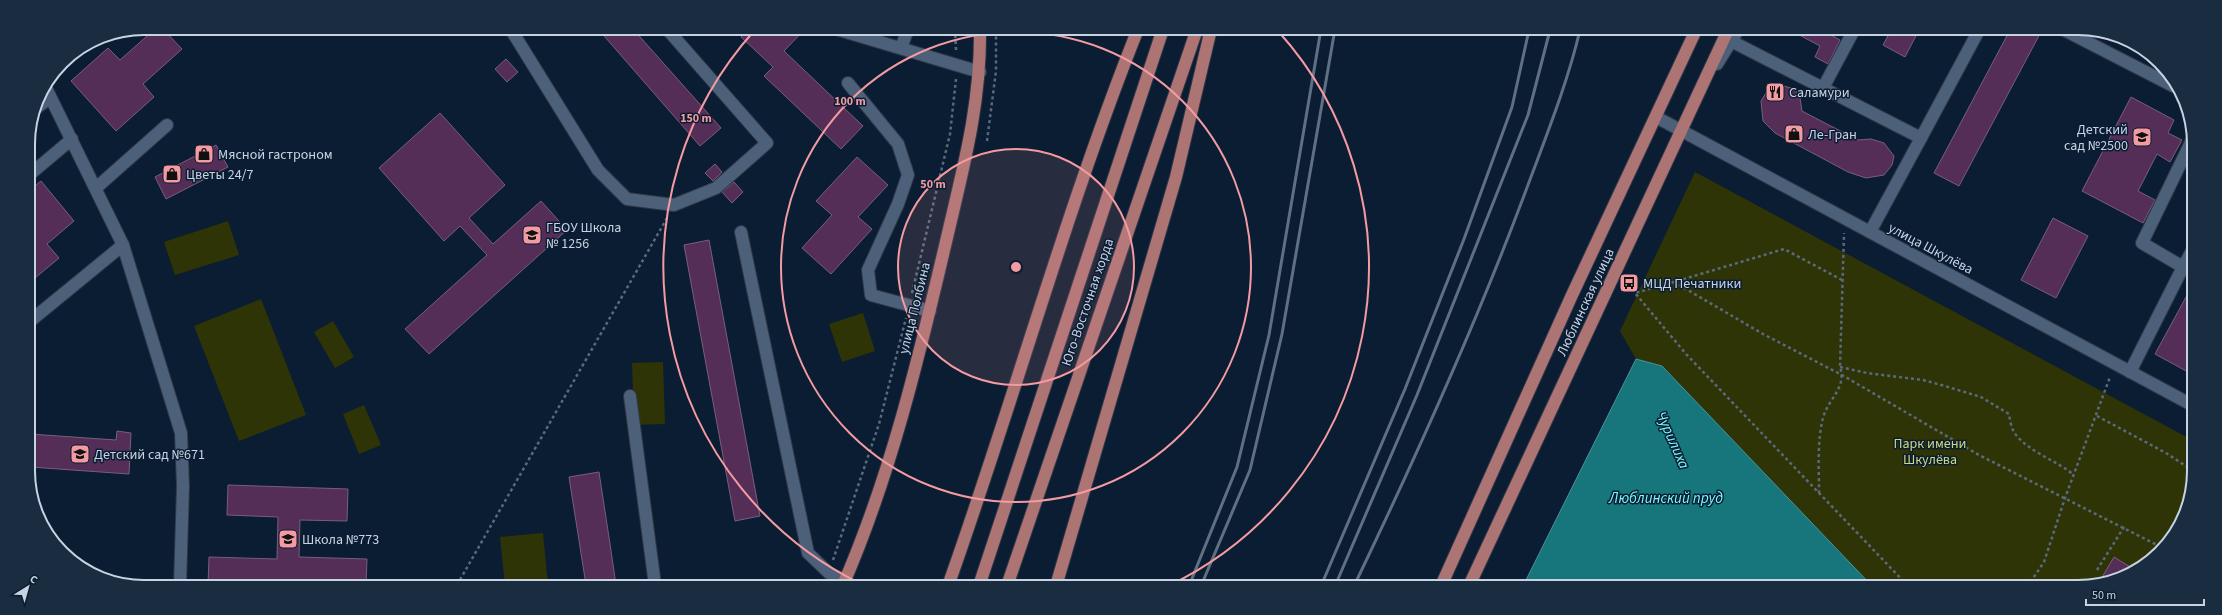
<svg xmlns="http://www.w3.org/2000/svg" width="2222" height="615" viewBox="0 0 2222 615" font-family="'Source Sans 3',sans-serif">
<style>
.green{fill:#2f3407}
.water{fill:#16767b;stroke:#4b929a}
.building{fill:#552e57;stroke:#775f77}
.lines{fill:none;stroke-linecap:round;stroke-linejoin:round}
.minor-casing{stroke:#303749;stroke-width:14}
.major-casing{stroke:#303749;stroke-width:14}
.path{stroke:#5a697c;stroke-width:2.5;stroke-dasharray:3 3;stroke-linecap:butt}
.minor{stroke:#4c607a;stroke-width:12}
.major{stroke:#ad7474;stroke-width:12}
.rail{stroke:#606f81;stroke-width:3}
.ring{fill:none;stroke:#f49aa2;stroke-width:2}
.labels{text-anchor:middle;stroke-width:3;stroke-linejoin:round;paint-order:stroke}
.poi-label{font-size:14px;fill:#c7d3e2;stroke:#0b1d32;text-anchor:start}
.street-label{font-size:14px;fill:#c7d3e2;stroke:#0b1d32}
.park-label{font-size:14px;fill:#ccd880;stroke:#0b1d32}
.water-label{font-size:15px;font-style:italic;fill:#7af8ff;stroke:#0b1d32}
.rim{fill:none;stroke:#c7d3e2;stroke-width:2}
.centre{fill:#f49aa2;stroke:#0b1d32;stroke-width:2}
.ring-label{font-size:12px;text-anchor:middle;font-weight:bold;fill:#f49aa2;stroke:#0b1d32;stroke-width:3;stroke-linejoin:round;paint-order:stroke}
</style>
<rect width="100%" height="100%" fill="#0b1d32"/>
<g class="green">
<polygon points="1695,172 2192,440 2192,494 2178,529 2154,558 2122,578 2085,587 1873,587 1662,366 1636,359 1620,331"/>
<polygon points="228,221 239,255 175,275 164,242"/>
<polygon points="261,299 306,415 239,441 194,326"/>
<polygon points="863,313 875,351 842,362 829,324"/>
<polygon points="333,321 354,357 335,368 314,332"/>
<polygon points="663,362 665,424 634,425 632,363"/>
<polygon points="364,405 381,445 359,454 343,414"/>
<polygon points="543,533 548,585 505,585 500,537"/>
<polygon points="713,580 714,585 680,585"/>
</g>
<polygon class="water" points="1636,359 1662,366 1873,587 1523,586"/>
<g class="building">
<polygon points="156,28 162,28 182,49 143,84 154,97 116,131 71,81 108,48 120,60"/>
<polygon points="598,29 633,29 721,128 700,146"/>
<polygon points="749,29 805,29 784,51 863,126 841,149 764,76 773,67 741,37"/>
<polygon points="1790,30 1822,30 1840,40 1828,64 1815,57 1820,46"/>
<polygon points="1891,30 1919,30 1905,57 1883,45"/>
<polygon points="2010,30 2042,30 1959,186 1934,173"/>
<polygon points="506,59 518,72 507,82 495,69"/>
<polygon points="1772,83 1795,89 1800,98 1802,111 1825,123 1858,140 1871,139 1884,143 1894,156 1892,165 1884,175 1866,178 1848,172 1775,133 1763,121 1761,101"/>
<polygon points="2131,97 2174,120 2168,133 2182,140 2170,162 2157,154 2138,191 2155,200 2143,223 2082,191"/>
<polygon points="440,113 505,185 469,218 493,244 541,201 567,230 429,354 405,329 487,255 460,226 444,241 379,168"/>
<polygon points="216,145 228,167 166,199 155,177"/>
<polygon points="857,157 888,185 858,217 872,229 831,274 802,248 832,215 816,201"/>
<polygon points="715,164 722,172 713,181 705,173"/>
<polygon points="41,181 74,221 47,244 59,258 29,283 29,191"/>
<polygon points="734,182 743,192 732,203 722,192"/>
<polygon points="2053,218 2088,236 2056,298 2021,280"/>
<polygon points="709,240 760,516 735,521 684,245"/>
<polygon points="2192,286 2192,364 2188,372 2155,354"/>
<polygon points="117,431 131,433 129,474 30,467 30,434 116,440"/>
<polygon points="599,472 610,544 616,585 586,585 569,477"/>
<polygon points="228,485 348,489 347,521 300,520 299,557 367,559 366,585 208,585 209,557 277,559 278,517 227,515"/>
<polygon points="2114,557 2135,570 2122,578 2098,584"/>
</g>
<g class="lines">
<defs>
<g id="minor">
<polyline points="510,28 598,170 627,199 674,205 716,188 767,143 667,29"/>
<polyline points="836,29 980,72"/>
<polyline points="2064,30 2173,86"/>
<polyline points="1731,41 1921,138 1979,30"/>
<polyline points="901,48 908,29"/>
<polyline points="1717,64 1738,30"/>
<polyline points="848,83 898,144 908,175 898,204 868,270 871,295 930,311"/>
<polyline points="45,86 123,245 181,433 183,486 180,585"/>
<polyline points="1823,88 1854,30"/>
<polyline points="36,108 50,98"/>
<polyline points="1656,117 2192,405"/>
<polyline points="28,176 72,139"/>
<polyline points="96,188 167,125"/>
<polyline points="741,232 808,553 829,573 845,581"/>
<polyline points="1870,232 1921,138"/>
<polyline points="2192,271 2183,267 2192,251"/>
<polyline points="29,322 123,245"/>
<polyline points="2130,372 2183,267 2142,243 2192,140"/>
<polyline points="630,396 655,585"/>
</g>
<g id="major">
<path d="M843 585C890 477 918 361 945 246 962 172 981 107 980 29"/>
<path d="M948 586C1014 401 1065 212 1138 29"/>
<polyline points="979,586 1163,29"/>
<polyline points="1007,586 1197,29"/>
<polyline points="1056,586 1176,177 1211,29"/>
<polyline points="1441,586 1572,295 1696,30"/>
<polyline points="1469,586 1728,30"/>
</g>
</defs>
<use href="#minor" class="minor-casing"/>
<use href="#major" class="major-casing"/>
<g class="path">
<polyline points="955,29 956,50"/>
<polyline points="987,141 996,71 996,29"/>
<polyline points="1842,280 1784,249 1674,282 1763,334 1842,375 1979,455 2163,548"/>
<polyline points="1674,282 1635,293 1686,354 1909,587"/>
<polyline points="912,293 950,134 956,79"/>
<path d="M1840 367 1867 373 1923 380 1945 386 1981 397 2009 414C2010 420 2011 427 2014 432 2026 451 2056 460 2074 475"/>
<polyline points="2097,416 2166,453 2192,470"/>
<path d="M1819 493C1819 470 1817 440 1823 418 1828 399 1847 388 1840 367L1844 233"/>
<polyline points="833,560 879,424 906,318"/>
<polyline points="2097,570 2124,527"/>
<polyline points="457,585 667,218"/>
<polyline points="2027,587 2044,562 2065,498 2110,377"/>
</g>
<use href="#minor" class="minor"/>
<use href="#major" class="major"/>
<g class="rail">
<polyline points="1189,586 1237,467 1269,335 1321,29"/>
<polyline points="1201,586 1250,470 1282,334 1335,29"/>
<polyline points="1321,586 1405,389 1464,239 1512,107 1529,30"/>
<polyline points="1335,586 1417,395 1528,115 1550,30"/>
<path d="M1354 586C1416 457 1475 327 1525 193 1545 139 1567 85 1580 30"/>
</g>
</g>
<circle cx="1016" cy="267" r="118" fill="#f49aa2" fill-opacity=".12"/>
<g class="ring">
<circle cx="1016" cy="267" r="118"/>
<circle cx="1016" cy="267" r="235"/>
<path d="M861 584A353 353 0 0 1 754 31M1278 31A353 353 0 0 1 1168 586"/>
</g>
<defs>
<symbol id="restaurant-square" viewBox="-11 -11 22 22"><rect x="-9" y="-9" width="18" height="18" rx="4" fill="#f49aa2" stroke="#0b1d32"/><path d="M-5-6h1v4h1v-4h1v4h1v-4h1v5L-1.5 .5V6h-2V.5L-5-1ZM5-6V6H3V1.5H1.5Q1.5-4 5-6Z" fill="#111"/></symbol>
<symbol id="shop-square" viewBox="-11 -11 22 22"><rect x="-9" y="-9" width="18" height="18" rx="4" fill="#f49aa2" stroke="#0b1d32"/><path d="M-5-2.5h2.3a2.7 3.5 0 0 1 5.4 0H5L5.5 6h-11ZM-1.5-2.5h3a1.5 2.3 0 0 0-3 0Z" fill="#111"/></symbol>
<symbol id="school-square" viewBox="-11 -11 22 22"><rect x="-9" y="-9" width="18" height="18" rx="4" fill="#f49aa2" stroke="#0b1d32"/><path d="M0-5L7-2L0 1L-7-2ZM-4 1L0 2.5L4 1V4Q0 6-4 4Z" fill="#111"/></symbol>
<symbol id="bus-square" viewBox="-11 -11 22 22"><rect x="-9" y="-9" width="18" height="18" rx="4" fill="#f49aa2" stroke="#0b1d32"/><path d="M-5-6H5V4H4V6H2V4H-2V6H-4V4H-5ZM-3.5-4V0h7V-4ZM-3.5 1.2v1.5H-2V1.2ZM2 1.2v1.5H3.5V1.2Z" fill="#111"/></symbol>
</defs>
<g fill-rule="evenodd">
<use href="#restaurant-square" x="1764" y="81" width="22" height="22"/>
<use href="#shop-square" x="1783" y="123" width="22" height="22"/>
<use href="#school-square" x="2131" y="126" width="22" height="22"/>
<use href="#shop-square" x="193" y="143" width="22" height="22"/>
<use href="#shop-square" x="161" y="163" width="22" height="22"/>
<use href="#school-square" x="521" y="224" width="22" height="22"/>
<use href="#bus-square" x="1618" y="272" width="22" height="22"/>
<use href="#school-square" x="69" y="443" width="22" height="22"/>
<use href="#school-square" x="277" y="528" width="22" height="22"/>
</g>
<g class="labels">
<g class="poi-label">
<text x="1789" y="97">Саламури</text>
<text x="2128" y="134" text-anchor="end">Детский<tspan x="2128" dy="16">сад №2500</tspan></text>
<text x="1808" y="139">Ле-Гран</text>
<text x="218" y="159">Мясной гастроном</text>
<text x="186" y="179">Цветы 24/7</text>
<text x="546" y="232">ГБОУ Школа<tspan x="546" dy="16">№ 1256</tspan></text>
<text x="1643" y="288">МЦД Печатники</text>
<text x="94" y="459">Детский сад №671</text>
<text x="302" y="544">Школа №773</text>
</g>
<g class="street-label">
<text transform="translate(1931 248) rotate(28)" y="5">улица Шкулёва</text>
<text transform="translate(1087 302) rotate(-71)" y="5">Юго-Восточная хорда</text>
<text transform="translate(1585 302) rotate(-65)" y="5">Люблинская улица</text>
<text transform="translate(914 308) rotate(-76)" y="5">улица Полбина</text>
</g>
<g class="park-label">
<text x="1930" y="448">Парк имени<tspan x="1930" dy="16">Шкулёва</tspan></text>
</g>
<g class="water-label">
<text transform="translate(1673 440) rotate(66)" y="5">Чурилиха</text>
<text x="1666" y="503">Люблинский пруд</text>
</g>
</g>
<path d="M0 0H2222V615H0ZM144 35H2078A109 109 0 0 1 2187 144V471A109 109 0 0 1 2078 580H144A109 109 0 0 1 35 471V144A109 109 0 0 1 144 35Z" fill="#1a2c40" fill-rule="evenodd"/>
<path class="rim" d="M144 35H2078A109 109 0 0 1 2187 144V471A109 109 0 0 1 2078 580H144A109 109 0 0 1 35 471V144A109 109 0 0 1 144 35Z"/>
<circle cx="1016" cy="267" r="6" class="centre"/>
<g class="ring-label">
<text x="850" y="105">100 m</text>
<text x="696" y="122">150 m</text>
<text x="933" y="188">50 m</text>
</g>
<g transform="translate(28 587) rotate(37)" stroke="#0b1d32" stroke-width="3" paint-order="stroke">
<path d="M0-3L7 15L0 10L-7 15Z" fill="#c7d3e2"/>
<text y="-6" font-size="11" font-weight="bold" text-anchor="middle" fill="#c7d3e2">С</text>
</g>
<path d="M2086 599v6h118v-6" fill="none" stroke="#c7d3e2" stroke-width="2"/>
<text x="2092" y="599" font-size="12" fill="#c7d3e2" stroke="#0b1d32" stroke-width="3" paint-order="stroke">50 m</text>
</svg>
